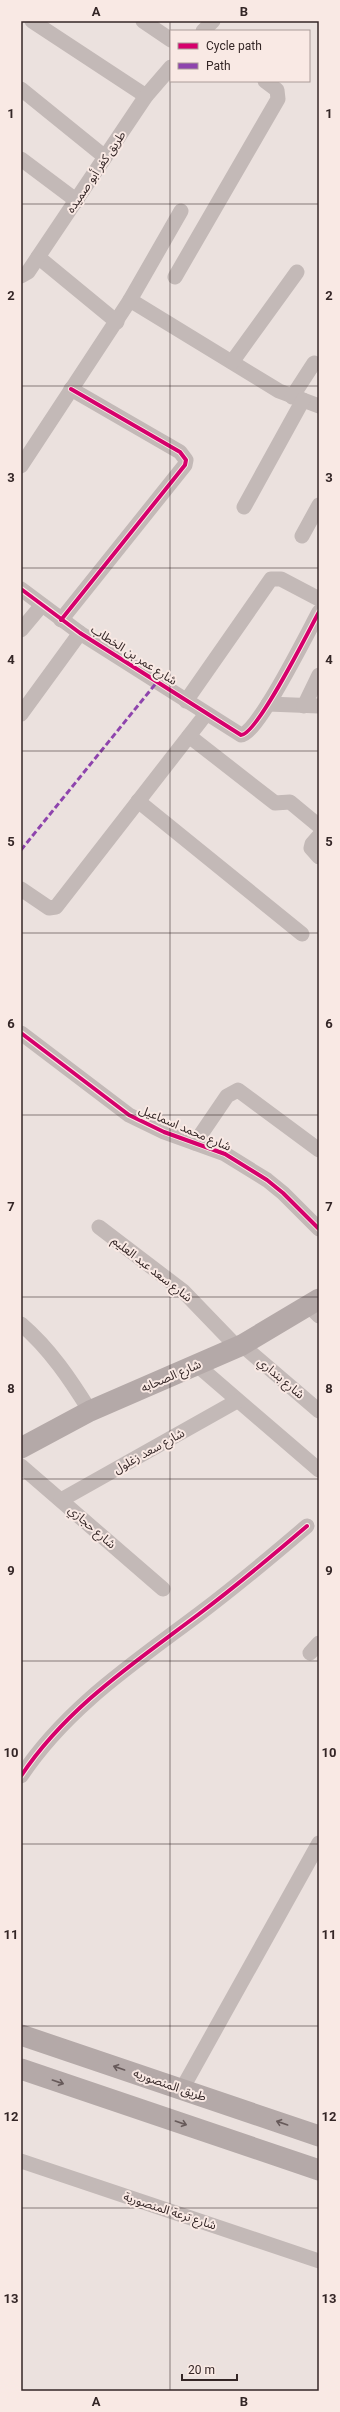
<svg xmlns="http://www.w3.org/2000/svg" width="340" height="2412" viewBox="0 0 340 2412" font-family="Roboto,'Noto Sans Arabic',sans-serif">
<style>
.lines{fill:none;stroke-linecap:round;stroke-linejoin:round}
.street{stroke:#c3b9b7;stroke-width:15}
.secondary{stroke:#b4a9a8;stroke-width:21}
.quiet{stroke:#8e44ad;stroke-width:3;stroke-dasharray:6 3;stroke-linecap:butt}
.cycleway-casing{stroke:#f9e9e4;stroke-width:6}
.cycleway{stroke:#d6006c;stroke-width:4}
.oneway{stroke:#675a5a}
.grid{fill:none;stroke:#342626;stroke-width:1;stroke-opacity:0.55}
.labels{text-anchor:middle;stroke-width:4;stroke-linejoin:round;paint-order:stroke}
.street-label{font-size:12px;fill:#342626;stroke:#f9e9e4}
.neatline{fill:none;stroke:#342626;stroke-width:1.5}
.grid-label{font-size:13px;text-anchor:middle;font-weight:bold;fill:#342626}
</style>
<rect width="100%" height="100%" fill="#ebe1de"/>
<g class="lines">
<g class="street">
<polyline points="32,21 146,96"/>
<polyline points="143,21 171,40"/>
<polyline points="203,31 213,21"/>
<polyline points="21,89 105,157"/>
<polyline points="21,159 77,201"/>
<polyline points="38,257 117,322"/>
<polyline points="21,276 28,272 38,257 146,96 171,67"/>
<polyline points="175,277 278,99 277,90 265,81"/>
<polyline points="130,300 279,391 319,406"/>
<polyline points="232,362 297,272"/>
<polyline points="292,397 314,363"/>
<polyline points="21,466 130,300 181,211"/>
<polyline points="244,507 303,400"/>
<polyline points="302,536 319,505"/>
<path d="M21 589 80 633 241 735C257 735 309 630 319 612"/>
<polyline points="61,620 185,465 186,460 180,452 71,389"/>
<polyline points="21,630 42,605"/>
<polyline points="186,701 271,579 281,579 319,599"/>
<polyline points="268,704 319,706"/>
<polyline points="304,706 319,675"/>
<polyline points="21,714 80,633"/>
<polyline points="189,736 275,803 290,802 319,826"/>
<polyline points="138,801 302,934"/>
<polyline points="319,836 312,844 311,848 319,857"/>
<polyline points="21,889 49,908 56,907 206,714"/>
<polyline points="21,1033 129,1115 164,1132 225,1154 267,1180 283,1193 319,1229"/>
<polyline points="195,1143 227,1096 238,1090 319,1150"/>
<polyline points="99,1227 183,1291 237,1347"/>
<polyline points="308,1305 319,1316"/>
<path d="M21 1324C50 1349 70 1379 90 1411"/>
<polyline points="242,1345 319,1411"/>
<polyline points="197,1365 319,1470"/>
<polyline points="21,1466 163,1589"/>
<polyline points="61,1500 237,1401"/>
<polyline points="310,1653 319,1643"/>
<path d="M21 1776C67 1707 134 1663 199 1614 236 1586 272 1556 307 1526"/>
<polyline points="182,2089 319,1843"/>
<polyline points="21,2161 319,2261"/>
</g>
<g class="secondary">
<polyline points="21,1448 90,1411 242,1345 319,1299"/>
<polyline points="21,2035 319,2136"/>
<polyline points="21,2069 319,2170"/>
</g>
<polyline class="quiet" points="21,850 157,682"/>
<defs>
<g id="cycleway">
<path d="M21 589 80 633 241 735C257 735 309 630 319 612"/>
<polyline points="61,620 185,465 186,460 180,452 71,389"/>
<polyline points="21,1033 129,1115 164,1132 225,1154 267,1180 283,1193 319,1229"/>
<path d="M21 1776C67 1707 134 1663 199 1614 236 1586 272 1556 307 1526"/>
</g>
</defs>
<use href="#cycleway" class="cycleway-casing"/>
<use href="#cycleway" class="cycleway"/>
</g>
<defs><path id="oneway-shaft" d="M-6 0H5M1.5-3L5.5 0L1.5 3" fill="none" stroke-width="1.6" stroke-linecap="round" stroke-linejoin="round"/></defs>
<g class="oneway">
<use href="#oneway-shaft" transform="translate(119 2068) rotate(-161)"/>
<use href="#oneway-shaft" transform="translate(58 2082) rotate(19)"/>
<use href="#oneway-shaft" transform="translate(181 2123) rotate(19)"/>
<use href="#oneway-shaft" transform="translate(282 2123) rotate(-161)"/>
</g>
<path class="grid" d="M170 21V2391M21 204H319M21 386H319M21 568H319M21 751H319M21 933H319M21 1115H319M21 1297H319M21 1479H319M21 1661H319M21 1844H319M21 2026H319M21 2208H319"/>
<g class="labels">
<g class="street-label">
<text transform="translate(96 172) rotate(-56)" y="4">طريق كفر أبو صميده</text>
<text transform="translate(134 655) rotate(33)" y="4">شارع عمر بن الخطاب</text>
<text transform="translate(185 1128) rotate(23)" y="4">شارع محمد اسماعيل</text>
<text transform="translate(152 1269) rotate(38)" y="4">شارع سعد عبد العليم</text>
<text transform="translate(171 1376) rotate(-23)" y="4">شارع الصحابه</text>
<text transform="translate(281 1378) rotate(40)" y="4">شارع بنداري</text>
<text transform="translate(149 1451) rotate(-29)" y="4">شارع سعد زغلول</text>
<text transform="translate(92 1527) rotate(41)" y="4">شارع حجازي</text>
<text transform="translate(170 2085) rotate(19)" y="4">طريق المنصوريه</text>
<text transform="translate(170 2211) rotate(18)" y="4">شارع ترعة المنصورية</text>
</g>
</g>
<rect width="340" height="2412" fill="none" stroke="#f9e9e4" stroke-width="44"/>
<rect x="170" y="30" width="140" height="52" fill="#f9e9e4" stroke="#aa9b98"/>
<rect x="178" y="43" width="20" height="6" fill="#d6006c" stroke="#aa9b98"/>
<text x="206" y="50" font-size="12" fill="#342626">Cycle path</text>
<rect x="178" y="63" width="20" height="6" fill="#8e44ad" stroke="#aa9b98"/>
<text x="206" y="70" font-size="12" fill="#342626">Path</text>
<path d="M182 2374v6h55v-6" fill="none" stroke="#342626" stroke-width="2"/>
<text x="188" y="2374" font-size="12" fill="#342626" stroke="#f9e9e4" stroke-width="3" paint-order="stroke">20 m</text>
<rect x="22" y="22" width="296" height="2368" class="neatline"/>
<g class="grid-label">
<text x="96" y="16">A</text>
<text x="244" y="16">B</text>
<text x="11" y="118">1</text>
<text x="329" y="118">1</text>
<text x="11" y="300">2</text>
<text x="329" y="300">2</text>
<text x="11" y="482">3</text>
<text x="329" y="482">3</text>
<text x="11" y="664">4</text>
<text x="329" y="664">4</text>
<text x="11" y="846">5</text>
<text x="329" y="846">5</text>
<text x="11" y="1028">6</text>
<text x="329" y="1028">6</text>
<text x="11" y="1211">7</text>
<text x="329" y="1211">7</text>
<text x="11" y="1393">8</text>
<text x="329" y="1393">8</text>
<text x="11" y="1575">9</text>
<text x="329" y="1575">9</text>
<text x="11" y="1757">10</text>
<text x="329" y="1757">10</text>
<text x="11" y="1939">11</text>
<text x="329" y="1939">11</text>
<text x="11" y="2121">12</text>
<text x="329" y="2121">12</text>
<text x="11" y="2303">13</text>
<text x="329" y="2303">13</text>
<text x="96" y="2406">A</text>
<text x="244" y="2406">B</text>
</g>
</svg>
